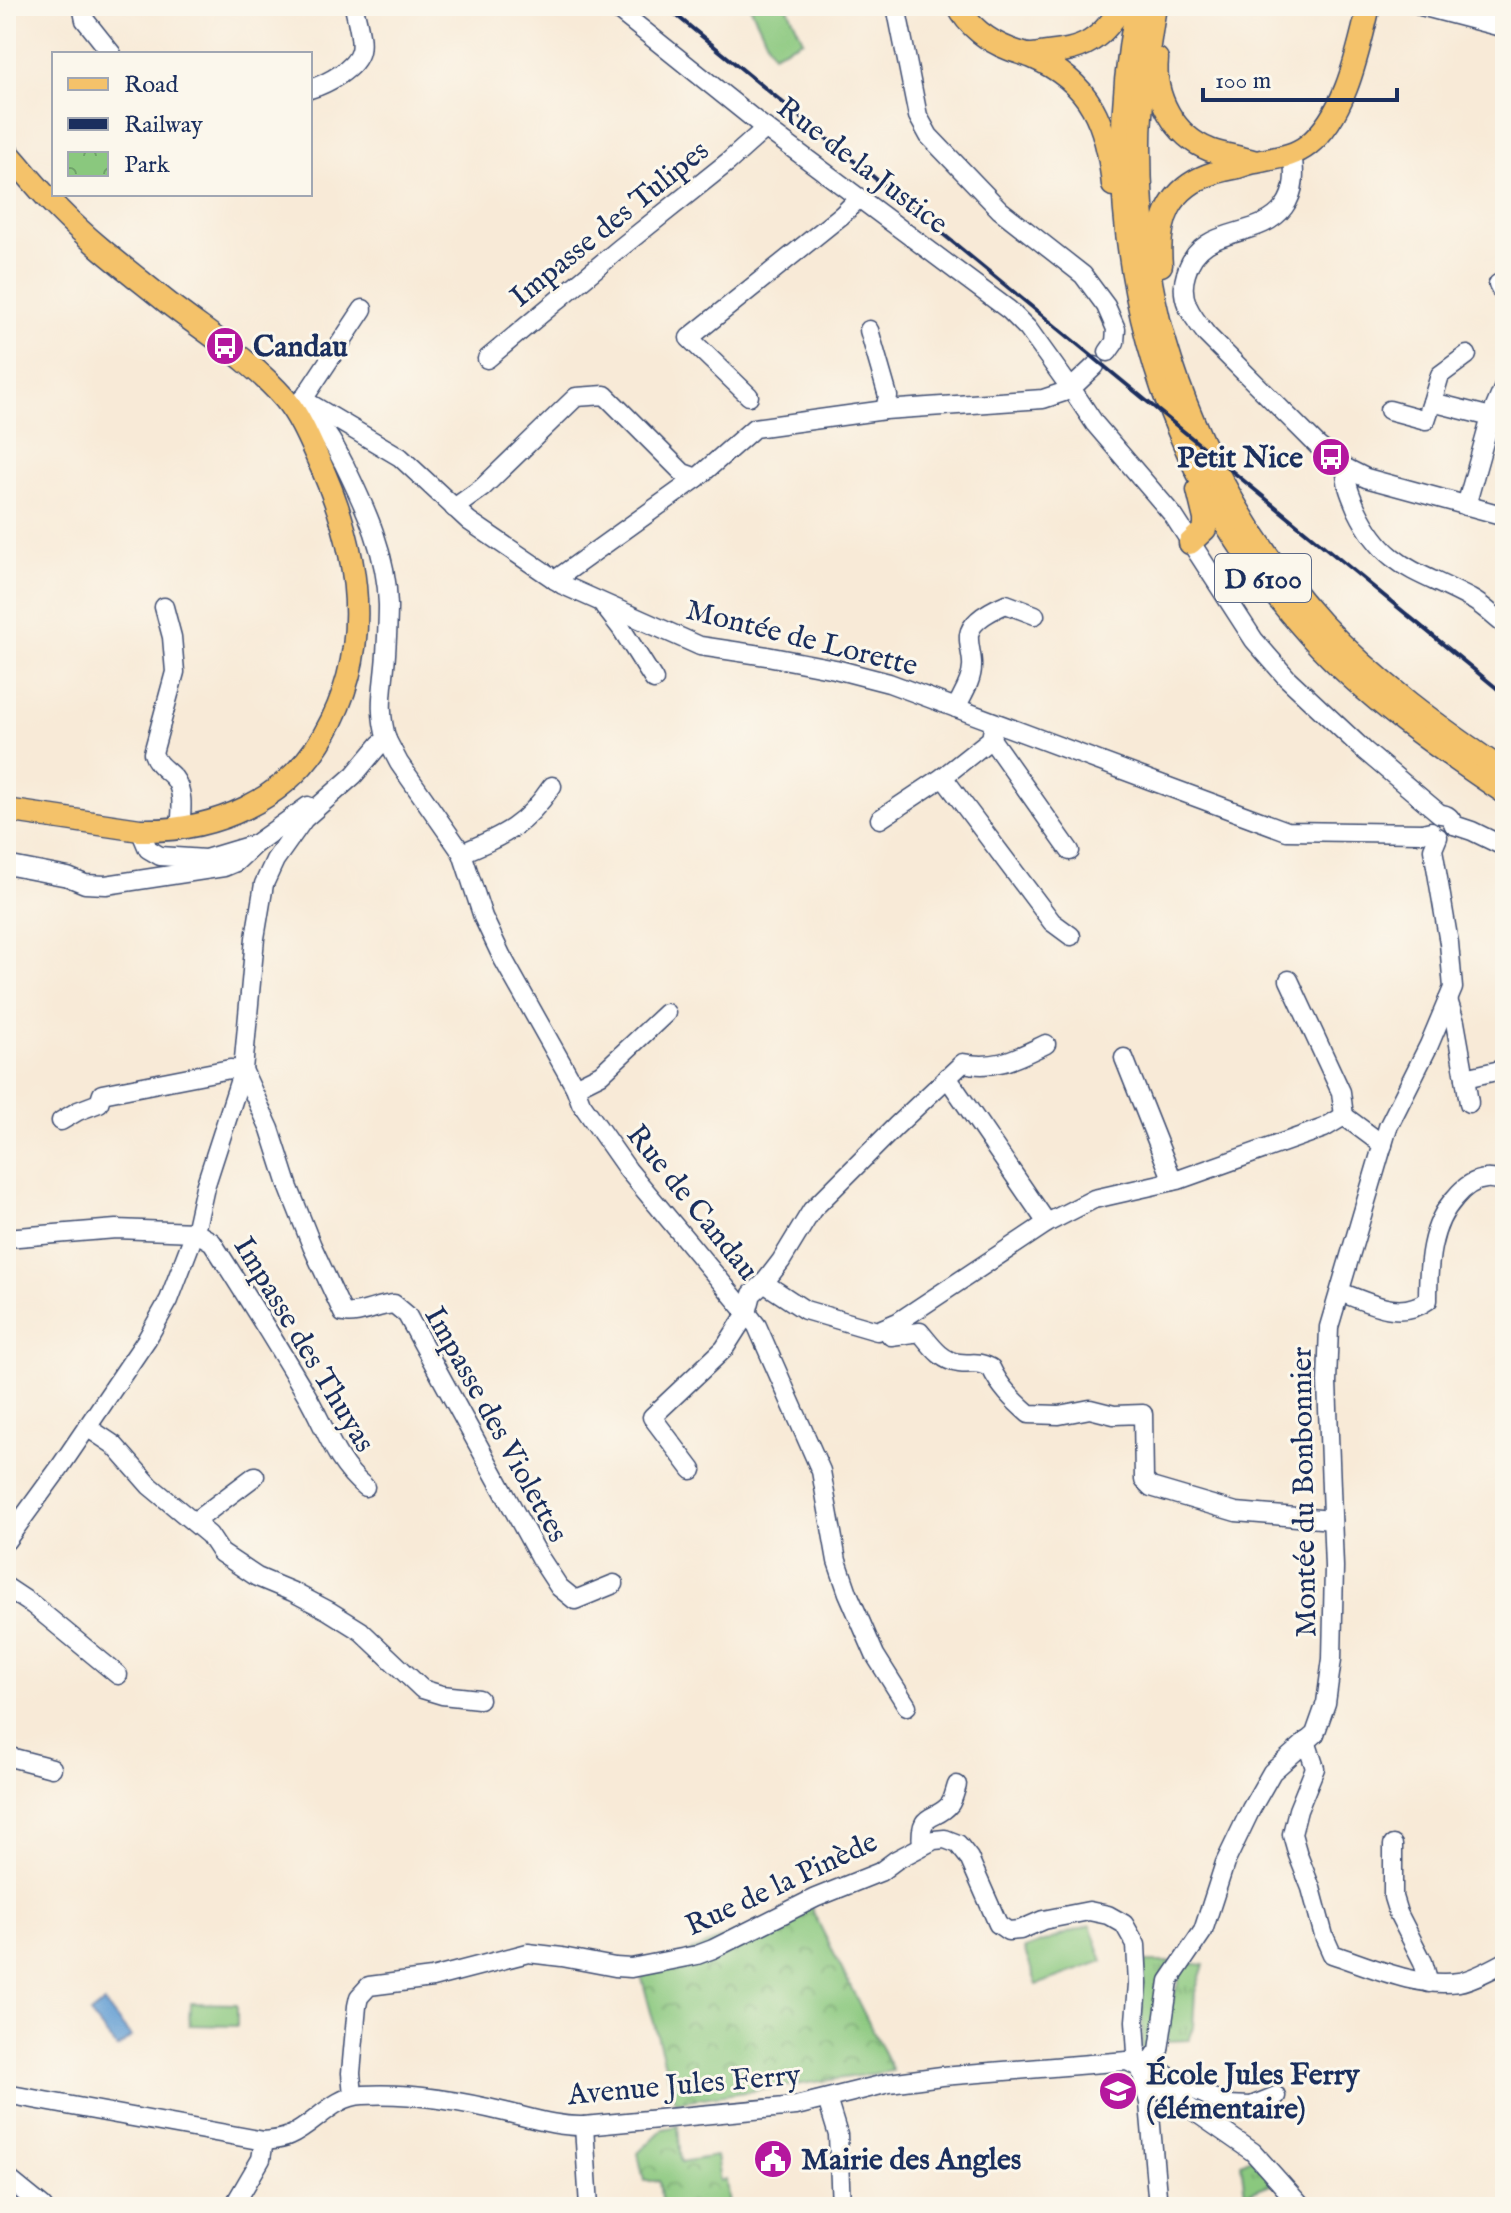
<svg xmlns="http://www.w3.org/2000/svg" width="1511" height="2213" viewBox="0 0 1511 2213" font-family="'IM FELL English',serif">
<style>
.grass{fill:url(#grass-tufts);stroke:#527c6e;stroke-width:2}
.park{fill:url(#park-crowns);stroke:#527c6e;stroke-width:2}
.pitch{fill:#8ac87e;stroke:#527c6e;stroke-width:2}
.water{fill:#649ed3;stroke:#406698;stroke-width:2}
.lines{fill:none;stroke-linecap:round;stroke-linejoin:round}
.minor-casing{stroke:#3c4b70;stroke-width:21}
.major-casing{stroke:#3c4b70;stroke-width:25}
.minor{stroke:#fff;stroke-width:18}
.major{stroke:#f4c26a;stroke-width:22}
.rail{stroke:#1b2f5e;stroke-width:4}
.labels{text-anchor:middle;stroke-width:6;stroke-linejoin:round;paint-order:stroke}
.shield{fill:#fbf7ec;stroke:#5e6b89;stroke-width:2}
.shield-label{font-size:28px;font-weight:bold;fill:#1b2f5e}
.street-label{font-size:30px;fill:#1b2f5e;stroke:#fbf7ec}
.poi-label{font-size:30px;font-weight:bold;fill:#1b2f5e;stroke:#fbf7ec;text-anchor:start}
</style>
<defs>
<pattern id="grass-tufts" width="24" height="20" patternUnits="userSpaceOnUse" patternTransform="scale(2)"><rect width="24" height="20" fill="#8ac87e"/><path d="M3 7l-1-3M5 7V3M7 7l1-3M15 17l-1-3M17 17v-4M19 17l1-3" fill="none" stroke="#70a36a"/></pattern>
<pattern id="park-crowns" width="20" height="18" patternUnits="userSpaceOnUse" patternTransform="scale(2)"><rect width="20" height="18" fill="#8ac87e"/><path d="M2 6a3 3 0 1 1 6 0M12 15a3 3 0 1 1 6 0" fill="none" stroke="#70a36a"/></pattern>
</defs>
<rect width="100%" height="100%" fill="#fbf7ec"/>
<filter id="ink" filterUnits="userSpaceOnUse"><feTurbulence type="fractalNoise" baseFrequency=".0125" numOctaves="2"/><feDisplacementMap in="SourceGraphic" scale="16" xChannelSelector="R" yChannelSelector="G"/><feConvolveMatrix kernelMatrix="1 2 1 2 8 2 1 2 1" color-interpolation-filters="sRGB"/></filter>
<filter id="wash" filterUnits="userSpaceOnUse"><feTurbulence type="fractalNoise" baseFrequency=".006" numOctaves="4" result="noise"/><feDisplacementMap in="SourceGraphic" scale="32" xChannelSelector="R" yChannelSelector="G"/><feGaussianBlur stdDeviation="1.8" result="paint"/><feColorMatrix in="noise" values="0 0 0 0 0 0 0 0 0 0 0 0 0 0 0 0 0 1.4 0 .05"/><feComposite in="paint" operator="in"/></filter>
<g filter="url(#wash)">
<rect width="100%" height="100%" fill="#f8ead7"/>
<g class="grass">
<polygon points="1143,1962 1171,1962 1157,1984 1156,2041 1142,2051"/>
<polygon points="1184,1962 1204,1965 1195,1992 1193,2027 1189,2040 1168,2041 1168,2018"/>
<polygon points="1253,2157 1273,2183 1245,2194 1241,2163"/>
</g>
<g class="park">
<polygon points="809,1904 893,2071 675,2102 640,1971"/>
<polygon points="678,2126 681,2162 716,2156 720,2181 726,2179 729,2207 662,2207 659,2181 644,2181 638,2153 663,2129"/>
</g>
<g class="pitch">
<polygon points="750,6 787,6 803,40 773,54"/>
<polygon points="1090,1925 1103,1961 1037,1985 1024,1949"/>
<polygon points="190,2003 237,2004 237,2026 189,2025"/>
</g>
<polygon class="water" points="104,2003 131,2037 117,2048 90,2014"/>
</g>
<g filter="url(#ink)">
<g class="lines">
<defs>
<g id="minor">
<polyline points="82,6 85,20 112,54"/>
<polyline points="613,6 760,124 1009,310 1028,329 1066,382"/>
<polyline points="896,6 918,116 929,136 1000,210 1083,275 1106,306 1116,329 1115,342 1108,352"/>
<polyline points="1421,6 1505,28"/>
<path d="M310 89C326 84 356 69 360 51 363 38 356 19 354 6"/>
<path d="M1292 153C1295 172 1296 191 1284 207 1258 242 1200 222 1186 274 1178 299 1192 316 1207 335L1318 446 1346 468 1366 478 1505 516"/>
<polyline points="1498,284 1505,297"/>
<polyline points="869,330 888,396 885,410"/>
<polyline points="1467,355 1440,375 1432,402 1491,417"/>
<polyline points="487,359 619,249 728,162 766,128"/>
<polyline points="1077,383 1095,366"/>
<path d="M1075 394 1095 424 1173 515 1254 640 1287 678 1365 751 1440 814C1448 814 1451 818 1454 825"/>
<polyline points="749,396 689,338 842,215 859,198"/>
<polyline points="302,399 400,457 469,521 563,585 700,646 767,656 835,669 889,683 1287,831 1422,833 1431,831"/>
<polyline points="295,407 300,404 363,309"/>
<polyline points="1389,410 1426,420 1432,402"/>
<path d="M1346 468C1345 483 1351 496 1357 510 1386 570 1418 570 1471 599 1483 605 1494 617 1505 625"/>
<polyline points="1466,506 1491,417 1505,384"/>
<polyline points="454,508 482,488 576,397 605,395 683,473 697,478"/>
<polyline points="555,580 697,478 754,428 885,410 1043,399 1064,392"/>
<polyline points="604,606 621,628 654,680"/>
<path d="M164 607 172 637 175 672 153 753C157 766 166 769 174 778 185 792 181 814 180 830"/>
<path d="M956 708C962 695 972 681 972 667 973 657 968 646 969 635 971 620 994 609 1006 604L1035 615"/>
<polyline points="991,739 1070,851"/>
<polyline points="387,740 399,763 462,853 483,917 502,957 575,1087 581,1103 628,1170 747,1313 752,1294 764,1283 805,1310 877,1331 898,1322 1047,1223 1094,1199 1178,1180 1324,1128 1344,1116 1383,1145"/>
<polyline points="943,777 1052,922 1071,936"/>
<polyline points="880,819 943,777 991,739 994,723"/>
<polyline points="1454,825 1472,831 1505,847"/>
<polyline points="140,830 148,849 160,856 205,859 255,844 308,806"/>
<path d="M462 853C505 835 525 826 552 786"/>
<polyline points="6,865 68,877 85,884 106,885 224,867 236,862 255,844"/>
<polyline points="1289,980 1341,1092 1344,1116"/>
<polyline points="1448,1000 1455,1022 1465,1078 1505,1069"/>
<polyline points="1124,1058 1173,1181"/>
<polyline points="947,1077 1047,1223"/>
<polyline points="1465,1078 1469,1103"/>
<polyline points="575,1087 601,1074 666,1013"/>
<path d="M61 1121 78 1111 99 1103 102 1094 230 1069 243 1070 270 1129 289 1188 312 1246 343 1313C360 1316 377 1305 394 1304L407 1315 540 1558 559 1587 575 1600 614 1584"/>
<path d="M6 1238 116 1229 195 1232 212 1242C244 1292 276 1343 306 1394 326 1428 334 1461 365 1487"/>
<path d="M764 1283 781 1261 812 1210 896 1126 963 1063C997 1070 1016 1058 1046 1044"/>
<path d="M1340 1292C1368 1302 1400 1321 1428 1300 1428 1265 1430 1225 1455 1198 1463 1188 1473 1180 1486 1179 1492 1178 1499 1181 1505 1182"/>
<path d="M886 1330 891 1336 920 1332C931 1345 941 1361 959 1363 974 1365 974 1360 991 1368 1000 1387 1013 1400 1029 1414L1059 1415 1090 1409 1114 1415 1143 1414 1144 1480 1151 1487 1236 1512 1332 1520"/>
<polyline points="87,1427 114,1445 150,1486 209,1535 221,1553 257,1577 293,1592 329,1611 361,1631 422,1689 442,1695 479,1699"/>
<polyline points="692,1470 652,1417 724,1349 747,1313 757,1326 821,1471 837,1561 848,1593 875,1655 907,1706"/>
<polyline points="194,1522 255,1476"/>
<path d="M6 1541 60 1467 147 1339 169 1300 195 1232 205 1187 243 1070 255 938 264 884 275 860 304 819 354 775 380 744 387 740C377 707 384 687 386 654 387 638 388 621 388 605 387 554 366 509 344 464 333 444 324 419 299 419"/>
<polyline points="6,1587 33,1605 118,1675"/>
<path d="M1306 1741 1315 1768 1298 1810 1292 1834 1298 1855 1311 1888 1324 1936 1332 1954C1372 1967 1416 1988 1459 1982 1474 1979 1492 1969 1505 1962"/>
<polyline points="6,1756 52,1768"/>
<path d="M922 1845C918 1810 936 1822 950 1804 953 1800 955 1791 957 1785"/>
<polyline points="1393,1845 1393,1897 1398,1913 1423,1962 1429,1983"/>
<polyline points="1142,2068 1152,2060 1159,2050 1169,1981 1203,1931 1225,1863 1251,1809 1272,1772 1315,1734 1326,1703 1332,1659 1334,1567 1327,1382 1329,1327 1388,1127 1429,1045 1453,988 1449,943 1433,849 1438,837"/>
<polyline points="1143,2070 1158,2086 1253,2152 1302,2207"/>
<path d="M6 2094 264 2141C273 2140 281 2140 289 2136 315 2125 333 2096 363 2095 410 2092 460 2101 505 2112 531 2118 557 2127 584 2126L796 2106 889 2083 942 2076 1127 2061 1142 2068 1162 2072 1177 2082 1228 2105 1251 2106 1276 2096"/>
<polyline points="353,2095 351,2073 357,2006 359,1997 369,1986 432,1978 528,1953 562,1957 615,1967 631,1968 697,1955 713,1949 815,1898 880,1872 896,1860 934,1840 945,1839 958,1844 969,1858 998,1924 1008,1931 1020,1930 1043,1920 1089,1911 1108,1915 1124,1924 1136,1945 1138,1984 1135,2021 1137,2053 1149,2103 1158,2207"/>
<polyline points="827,2099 838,2135 841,2207"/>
<polyline points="584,2126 589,2207"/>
<polyline points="6,2177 43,2207"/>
<polyline points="233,2207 261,2159 264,2141"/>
</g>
<g id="major">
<path d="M958 6C968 26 988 41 1009 49 1016 52 1025 54 1032 57 1091 82 1107 124 1113 185"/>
<path d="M1137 6C1092 235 1154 465 1311 637 1367 699 1437 747 1505 793"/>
<path d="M1155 6C1148 52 1140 98 1140 145 1140 204 1145 263 1159 320 1187 430 1245 539 1321 623 1375 681 1440 728 1505 772"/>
<path d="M1031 55C1076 50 1096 49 1122 6"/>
<path d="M1157 59C1153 96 1174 136 1210 150 1224 155 1239 157 1253 161"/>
<path d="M6 150C23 170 39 190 58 209 91 243 131 273 168 303 208 334 252 361 285 399 299 416 308 437 317 457 359 547 376 645 324 735 286 801 214 832 140 830L6 810"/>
<path d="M1161 265C1157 222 1169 187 1214 173 1222 170 1230 169 1238 167 1244 165 1250 163 1256 162 1274 158 1293 157 1308 145 1346 115 1358 51 1369 6"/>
<polyline points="1190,543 1205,529 1205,519 1198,490"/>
</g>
</defs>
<use href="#minor" class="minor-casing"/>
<use href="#major" class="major-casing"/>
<use href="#minor" class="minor"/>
<use href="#major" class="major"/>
<polyline class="rail" points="665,6 1505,695"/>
</g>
</g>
<defs>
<symbol id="bus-disc" viewBox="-11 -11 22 22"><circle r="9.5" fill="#b5179e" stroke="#fbf7ec"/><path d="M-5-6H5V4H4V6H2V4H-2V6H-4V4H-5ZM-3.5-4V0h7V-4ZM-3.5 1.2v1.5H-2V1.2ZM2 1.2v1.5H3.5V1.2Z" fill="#fff"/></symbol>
<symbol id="school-disc" viewBox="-11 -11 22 22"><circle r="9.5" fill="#b5179e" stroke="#fbf7ec"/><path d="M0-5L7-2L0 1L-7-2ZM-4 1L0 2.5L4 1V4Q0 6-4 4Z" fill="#fff"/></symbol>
<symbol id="civic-disc" viewBox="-11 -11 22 22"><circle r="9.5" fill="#b5179e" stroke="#fbf7ec"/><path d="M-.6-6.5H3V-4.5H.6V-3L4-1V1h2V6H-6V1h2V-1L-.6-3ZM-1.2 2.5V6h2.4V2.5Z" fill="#fff"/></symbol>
</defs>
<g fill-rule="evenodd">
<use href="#bus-disc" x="203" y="324" width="44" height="44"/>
<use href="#bus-disc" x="1309" y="435" width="44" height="44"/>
<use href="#school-disc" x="1096" y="2069" width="44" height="44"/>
<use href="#civic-disc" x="751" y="2137" width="44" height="44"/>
</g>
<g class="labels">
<rect class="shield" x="1215" y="554" width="96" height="48" rx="6"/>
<g class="shield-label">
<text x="1263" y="588">D 6100</text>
</g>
<g class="street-label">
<text transform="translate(863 165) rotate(37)" y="10">Rue de la Justice</text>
<text transform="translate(609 223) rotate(-39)" y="10">Impasse des Tulipes</text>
<text transform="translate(802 637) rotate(14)" y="10">Montée de Lorette</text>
<text transform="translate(693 1202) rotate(51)" y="10">Rue de Candau</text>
<text transform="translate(305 1344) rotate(59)" y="10">Impasse des Thuyas</text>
<text transform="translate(497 1424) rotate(61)" y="10">Impasse des Violettes</text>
<text transform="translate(1303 1492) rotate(-91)" y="10">Montée du Bonbonnier</text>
<text transform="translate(781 1883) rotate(-25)" y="10">Rue de la Pinède</text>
<text transform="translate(684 2084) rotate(-5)" y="10">Avenue Jules Ferry</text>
</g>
<g class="poi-label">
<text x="253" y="356">Candau</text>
<text x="1303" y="467" text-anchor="end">Petit Nice</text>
<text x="1146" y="2084">École Jules Ferry<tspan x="1146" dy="34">(élémentaire)</tspan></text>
<text x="801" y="2169">Mairie des Angles</text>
</g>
</g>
<rect width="1511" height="2213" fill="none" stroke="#fbf7ec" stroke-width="32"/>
<rect x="52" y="52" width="260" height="144" fill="#fbf7ec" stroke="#a1a7b3" stroke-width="2"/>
<rect x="68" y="78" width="40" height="12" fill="#f4c26a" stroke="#a1a7b3" stroke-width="2"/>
<text x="124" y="92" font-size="24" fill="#1b2f5e">Road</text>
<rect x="68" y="118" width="40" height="12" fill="#1b2f5e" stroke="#a1a7b3" stroke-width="2"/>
<text x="124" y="132" font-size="24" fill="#1b2f5e">Railway</text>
<rect x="68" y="152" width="40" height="24" fill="url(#park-crowns)" stroke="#a1a7b3" stroke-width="2"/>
<text x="124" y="172" font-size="24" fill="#1b2f5e">Park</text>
<path d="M1203 88v12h194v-12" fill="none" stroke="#1b2f5e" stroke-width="4"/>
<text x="1215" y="88" font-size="24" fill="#1b2f5e" stroke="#fbf7ec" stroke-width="6" paint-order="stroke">100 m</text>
</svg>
